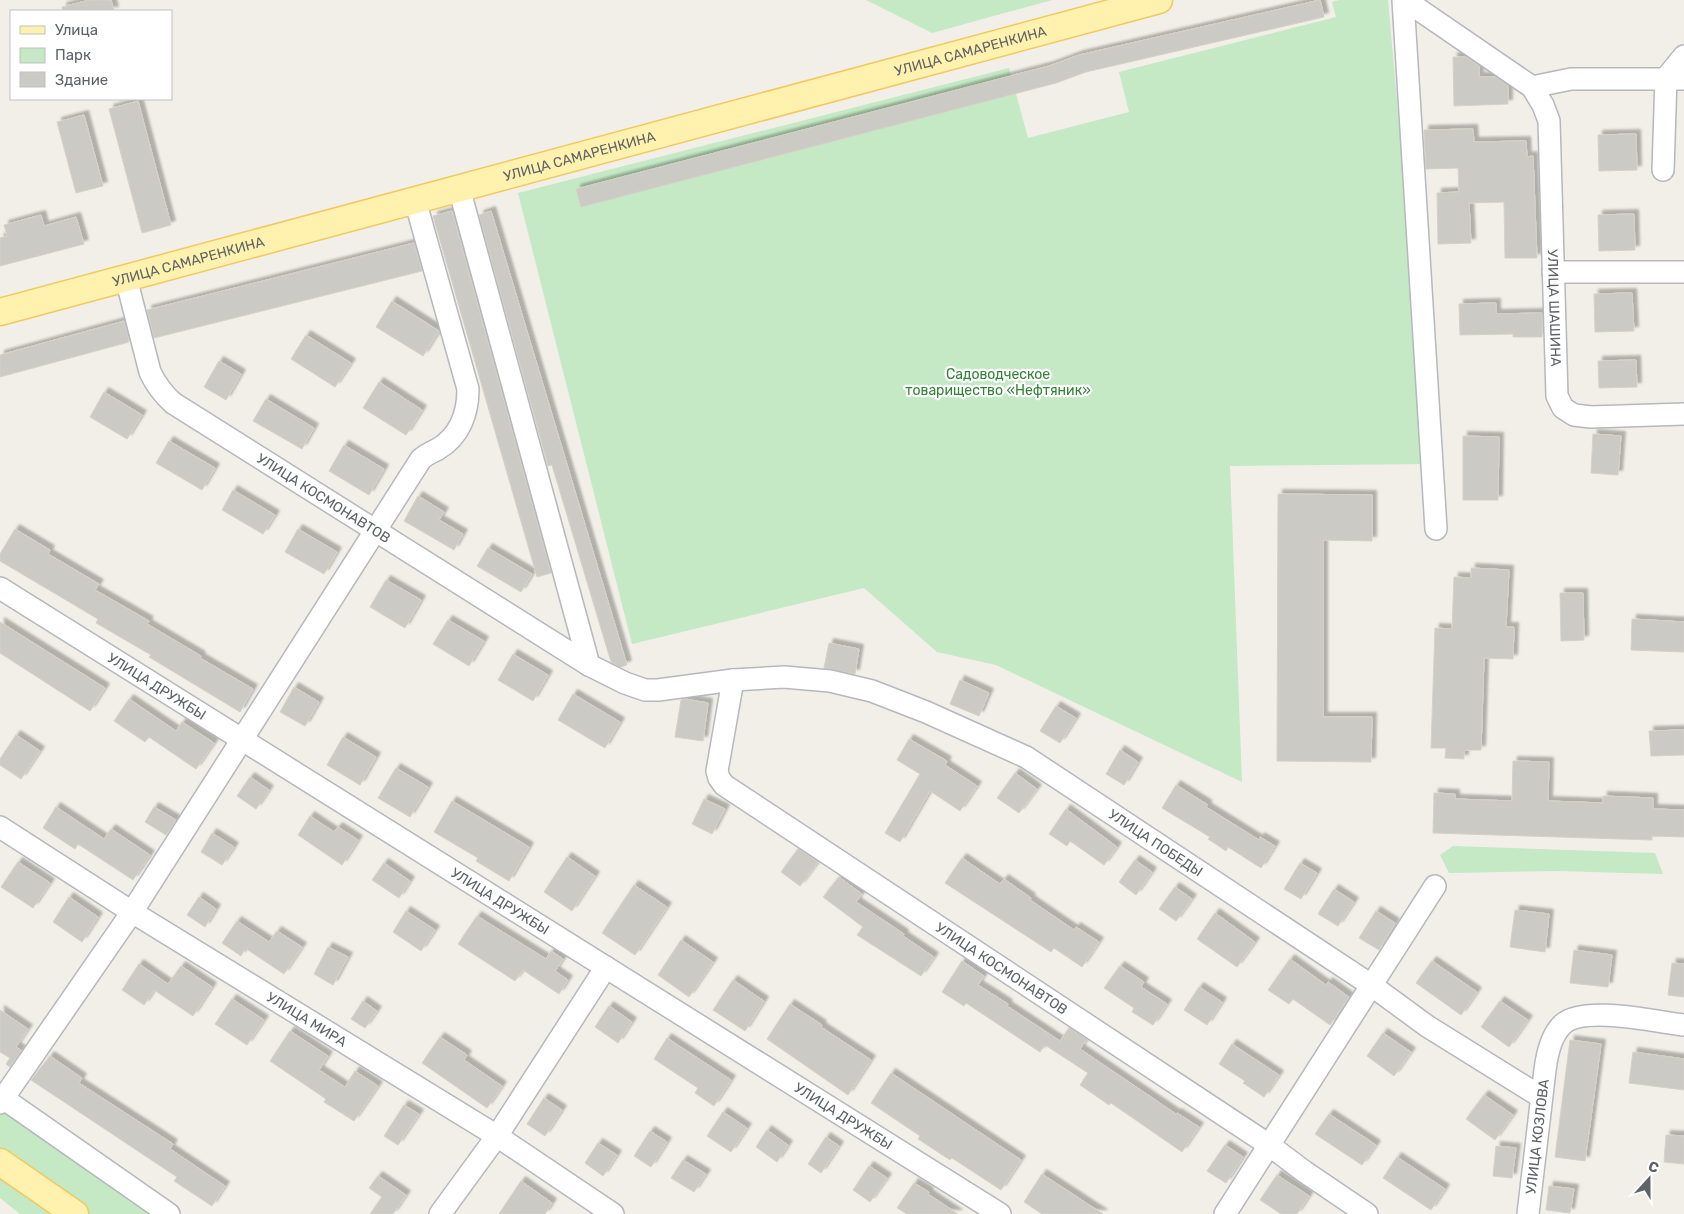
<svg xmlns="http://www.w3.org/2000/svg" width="1684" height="1214" viewBox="0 0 1684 1214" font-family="Rubik,sans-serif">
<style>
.green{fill:#c5e8c5}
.building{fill:#cccac5;stroke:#d6d1c6;filter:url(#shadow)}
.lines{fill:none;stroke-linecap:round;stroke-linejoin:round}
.minor-casing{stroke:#b5b8bc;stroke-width:24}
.major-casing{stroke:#f2c960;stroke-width:29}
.minor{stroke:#fff;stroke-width:21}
.major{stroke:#fff2af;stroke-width:26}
.labels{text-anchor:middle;stroke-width:4.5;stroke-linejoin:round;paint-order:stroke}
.street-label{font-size:14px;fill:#5f6368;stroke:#fff}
.park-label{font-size:14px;fill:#348238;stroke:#fff}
</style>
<defs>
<filter id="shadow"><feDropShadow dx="4.5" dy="-4.5" stdDeviation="1" flood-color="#0004"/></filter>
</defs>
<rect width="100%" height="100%" fill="#f1efe8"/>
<g class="green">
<polygon points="866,0 1052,0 932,33"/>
<polygon points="1339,0 1388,0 1413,281 1425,464 1230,466 1242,782 996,665 937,652 864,588 632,644 518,193 1009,68 1028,138 1129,112 1119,72 1336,17 1332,2"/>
<polygon points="1453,846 1655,853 1663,874 1556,871 1449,873 1440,855"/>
<polygon points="5,1103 165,1214 80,1214 0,1158 0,1110"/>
<polygon points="0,1166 68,1214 20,1214 0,1198"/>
</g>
<g class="building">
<polygon points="90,0 111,0 114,11 63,11 62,7"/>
<polygon points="1320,0 1324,17 1086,72 1056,83 581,207 576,189 1049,66 1079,55"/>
<polygon points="1453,57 1466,57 1479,66 1479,77 1495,77 1508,85 1508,104 1454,106"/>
<polygon points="138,101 171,225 142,233 109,109"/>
<polygon points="84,115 103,186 76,193 57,122"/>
<polygon points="1473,129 1474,142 1526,141 1527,157 1533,156 1537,258 1505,258 1504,202 1469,203 1471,243 1438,244 1437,193 1459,192 1458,168 1426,169 1424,130"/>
<polygon points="1636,134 1637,170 1599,171 1598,135"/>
<polygon points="452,211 551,573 537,577 433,216"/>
<polygon points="491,211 627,665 620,667 611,662 552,465 548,466 479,215"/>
<polygon points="1634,214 1635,250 1599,251 1598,215"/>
<polygon points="41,215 44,226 76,217 84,244 0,266 0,238 7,236 4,225"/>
<polygon points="414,243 422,271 154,338 147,310"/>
<polygon points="1632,293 1634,331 1595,332 1594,294"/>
<polygon points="392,301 439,331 423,356 376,327"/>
<polygon points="1496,303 1496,314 1542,313 1542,337 1513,337 1513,334 1460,335 1459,304"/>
<polygon points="124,321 129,342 0,377 0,355"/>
<polygon points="306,335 351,363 335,387 291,359"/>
<polygon points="1636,360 1637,387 1599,388 1598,361"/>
<polygon points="219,361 241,374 226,400 204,387"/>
<polygon points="379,382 422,410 406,435 363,408"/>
<polygon points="104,392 142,415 127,439 90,417"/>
<polygon points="266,399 314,428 302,449 253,421"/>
<polygon points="1593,434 1621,436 1618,475 1591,473"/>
<polygon points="1463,436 1499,437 1498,500 1463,500"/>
<polygon points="169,441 215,468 202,490 156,463"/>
<polygon points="344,445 384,469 369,495 329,471"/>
<polygon points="233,490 275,515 263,534 222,510"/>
<polygon points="1278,494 1372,495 1372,541 1323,540 1323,717 1372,717 1371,762 1277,761"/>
<polygon points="418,496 444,512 439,520 463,534 454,550 404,521"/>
<polygon points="15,529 50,550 48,554 99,584 95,590 149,621 147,624 201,656 200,658 253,689 240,712 149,657 151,655 96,623 98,619 0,561 0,554"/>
<polygon points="298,529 337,552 324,574 285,552"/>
<polygon points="488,548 532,574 521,592 477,566"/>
<polygon points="1471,568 1509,570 1506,627 1514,627 1513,659 1484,658 1481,750 1464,750 1464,759 1445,758 1446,748 1431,748 1435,628 1452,629 1454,577 1471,578"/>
<polygon points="386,580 421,600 405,628 370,607"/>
<polygon points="1560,593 1583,593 1584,640 1561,641"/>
<polygon points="1632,619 1684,622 1684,652 1631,650"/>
<polygon points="448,620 484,641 469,666 433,644"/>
<polygon points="0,622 105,688 90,711 0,653"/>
<polygon points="829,643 859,649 855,674 824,668"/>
<polygon points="513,654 548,675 533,701 498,680"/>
<polygon points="960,680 989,693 979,716 950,704"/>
<polygon points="294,687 319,702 305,726 280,712"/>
<polygon points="573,694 620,722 605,748 558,720"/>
<polygon points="129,699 176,731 182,722 214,743 196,769 149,737 145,742 114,721"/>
<polygon points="685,699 708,703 703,741 675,737 681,700"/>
<polygon points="1056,706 1076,718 1060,743 1040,731"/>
<polygon points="1684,730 1684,755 1651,756 1649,731"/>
<polygon points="16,735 40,751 21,779 0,765 0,759"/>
<polygon points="343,737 376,757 360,785 327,765"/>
<polygon points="909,739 947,761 945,765 977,786 960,811 930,791 900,842 885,833 920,774 897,760"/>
<polygon points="1120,750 1138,762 1124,785 1106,774"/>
<polygon points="1513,761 1549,762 1548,801 1603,803 1603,796 1653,798 1653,809 1684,810 1684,837 1652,836 1652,840 1433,833 1434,793 1455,794 1455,799 1512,801"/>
<polygon points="396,768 428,787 410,817 378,798"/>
<polygon points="1015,773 1037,789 1019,813 997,798"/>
<polygon points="250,777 269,790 256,809 237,796"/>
<polygon points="1176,785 1208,805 1206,807 1259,840 1260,837 1275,846 1261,868 1228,847 1226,851 1208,839 1210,837 1162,808"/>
<polygon points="704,799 725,809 712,834 692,824"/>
<polygon points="452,801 529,847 509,881 476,861 478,858 434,832"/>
<polygon points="56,807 104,839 111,829 150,855 133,880 78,844 75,849 43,828"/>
<polygon points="154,807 176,820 166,835 145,822"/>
<polygon points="1066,809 1117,847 1104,865 1070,841 1067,846 1049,834"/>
<polygon points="310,816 334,832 338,827 358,840 342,865 298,835"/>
<polygon points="212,833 234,847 222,865 201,852"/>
<polygon points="798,849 818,862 800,886 781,872"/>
<polygon points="567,857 595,876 572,911 544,892"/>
<polygon points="962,858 1000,884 1004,879 1031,898 1030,900 1074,930 1076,927 1099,942 1082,967 1054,948 1051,952 945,883"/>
<polygon points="1135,860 1152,872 1136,895 1119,882"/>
<polygon points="18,862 50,883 33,908 1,887"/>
<polygon points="384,863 410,881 399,898 372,880"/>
<polygon points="1300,863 1317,873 1301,899 1284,889"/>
<polygon points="839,877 862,894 856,902 904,934 903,936 934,957 921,976 857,935 863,927 823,897"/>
<polygon points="634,885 667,907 635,955 602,933"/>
<polygon points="1175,887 1192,899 1176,921 1159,909"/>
<polygon points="1334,889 1354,902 1338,926 1318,914"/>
<polygon points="69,897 98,917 82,942 53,922"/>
<polygon points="199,897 216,909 205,927 187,915"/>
<polygon points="1515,910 1549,914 1545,952 1510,947"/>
<polygon points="406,911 435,930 421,951 393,932"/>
<polygon points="1376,911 1395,923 1379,950 1359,938"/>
<polygon points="1215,913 1255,942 1237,967 1197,939"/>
<polygon points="477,916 546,959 551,951 563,959 555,971 568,980 559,994 523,970 515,981 458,944"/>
<polygon points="237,921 269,942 277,931 302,947 284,974 245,948 241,956 222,943"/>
<polygon points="681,940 713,962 689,997 658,975"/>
<polygon points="328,947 348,957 333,985 314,974"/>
<polygon points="1574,950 1612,955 1608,987 1570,983"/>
<polygon points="1290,959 1326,985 1328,982 1349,997 1330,1025 1293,999 1289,1004 1268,990"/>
<polygon points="962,961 984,976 978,985 1008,1004 1007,1006 1060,1041 1069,1028 1087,1039 1080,1049 1176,1114 1177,1113 1199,1127 1182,1152 1111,1103 1109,1105 1080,1085 1088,1073 1045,1045 1040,1052 966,1003 964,1006 942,992"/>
<polygon points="1432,961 1477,992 1461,1015 1416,983"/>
<polygon points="1672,963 1684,964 1684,997 1668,995"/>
<polygon points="139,964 168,984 181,966 212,987 193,1016 154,990 144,1005 122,990"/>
<polygon points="1120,966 1144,982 1141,987 1167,1004 1153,1025 1132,1012 1134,1008 1104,988"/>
<polygon points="733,980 764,1001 745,1031 713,1010"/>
<polygon points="1199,987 1222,1002 1207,1025 1184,1010"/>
<polygon points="232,999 264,1020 247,1045 215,1024"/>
<polygon points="363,1001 377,1011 365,1028 351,1019"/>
<polygon points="1500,1001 1528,1020 1509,1047 1481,1027"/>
<polygon points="790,1004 822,1025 821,1027 871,1060 848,1095 767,1039"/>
<polygon points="609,1006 632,1022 618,1043 595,1027"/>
<polygon points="0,1010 28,1029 16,1047 21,1050 10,1067 6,1064 10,1058 0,1052"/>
<polygon points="290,1031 328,1056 319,1070 345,1087 355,1071 378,1086 354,1121 324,1102 326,1099 270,1061"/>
<polygon points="1383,1033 1411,1052 1394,1076 1367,1056"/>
<polygon points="440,1037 467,1055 464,1060 502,1086 487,1108 422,1063"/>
<polygon points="667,1038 731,1080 714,1106 695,1093 698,1088 654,1059"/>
<polygon points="1570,1040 1601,1044 1585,1161 1555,1157"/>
<polygon points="1232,1044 1279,1075 1264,1097 1243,1083 1245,1081 1219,1064"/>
<polygon points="1633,1052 1684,1059 1684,1090 1629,1083"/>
<polygon points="50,1056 82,1078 79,1083 173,1144 170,1149 225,1186 212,1206 174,1181 177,1177 31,1080"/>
<polygon points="891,1073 1021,1160 1001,1190 952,1158 950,1160 918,1139 920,1136 871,1103"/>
<polygon points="1484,1095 1513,1115 1495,1140 1466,1119"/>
<polygon points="544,1098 562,1110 545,1136 527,1124"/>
<polygon points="404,1105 419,1114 398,1145 384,1136"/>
<polygon points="723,1112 747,1128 731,1152 707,1136"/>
<polygon points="1329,1114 1376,1145 1362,1165 1315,1134"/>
<polygon points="767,1130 788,1145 777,1162 756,1147"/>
<polygon points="650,1131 667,1142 651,1167 634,1156"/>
<polygon points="1666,1135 1684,1136 1684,1164 1664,1162"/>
<polygon points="826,1137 839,1146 821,1173 808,1164"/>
<polygon points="598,1143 617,1155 603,1176 585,1163"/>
<polygon points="1225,1145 1243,1157 1226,1183 1207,1171"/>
<polygon points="1496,1146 1516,1148 1512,1178 1493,1176"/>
<polygon points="1397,1157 1445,1189 1431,1210 1383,1178"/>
<polygon points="683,1160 706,1174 694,1192 671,1178"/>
<polygon points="869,1166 887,1178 870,1202 853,1190"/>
<polygon points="1042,1174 1103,1214 1042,1214 1024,1202"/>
<polygon points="1277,1175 1309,1196 1297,1214 1281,1214 1260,1200"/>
<polygon points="378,1176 406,1195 393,1214 370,1214 382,1197 369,1188"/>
<polygon points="521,1181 552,1203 545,1214 499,1214"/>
<polygon points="914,1183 929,1192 928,1194 958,1214 907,1214 897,1208"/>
<polygon points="1549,1186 1574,1189 1570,1213 1546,1210"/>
</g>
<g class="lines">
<defs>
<g id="minor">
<polyline points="1403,0 1436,529"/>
<path id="s1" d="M1405 0 1532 87 1543 105 1549 121 1557 396 1563 408 1574 415 1591 417 1684 414"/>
<polyline points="1532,87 1571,79 1684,79"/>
<polyline points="1663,170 1666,78 1684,56"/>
<path id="s2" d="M459 188 589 665 625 683 645 690H658L733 680 784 677 830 681 872 691 926 712 1026 757 1371 985 1427 1026 1541 1097"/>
<polyline points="1553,272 1684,272"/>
<path id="s3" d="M126 278 150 372C156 385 162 393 173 403L589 665"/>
<path id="s4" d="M0 588 1000 1214"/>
<path id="s5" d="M733 680 717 771 719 778 724 785 1269 1145 1305 1172 1367 1214"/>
<path id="s6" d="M0 827 132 912 497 1136 613 1214"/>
<polyline points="0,1096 169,1214"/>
<path d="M0 1103 132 912 421 459C427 454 432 452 438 449 460 436 468 413 468 389L415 200"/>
<polyline points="440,1214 497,1136 606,967"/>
<polyline points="1225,1214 1435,886"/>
<path id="s7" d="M1528 1214 1545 1070C1547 1054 1551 1035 1563 1024 1584 1005 1657 1022 1684 1025"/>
</g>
<g id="major">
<path id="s8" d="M0 312 1159 0"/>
<polyline points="0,1162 75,1214"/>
</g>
</defs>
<use href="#minor" class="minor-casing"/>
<use href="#major" class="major-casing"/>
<use href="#minor" class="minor"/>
<use href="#major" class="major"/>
</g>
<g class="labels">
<g class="street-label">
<text dy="5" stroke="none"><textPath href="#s8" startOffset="1005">УЛИЦА САМАРЕНКИНА</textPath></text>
<text dy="5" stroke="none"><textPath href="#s8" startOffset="600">УЛИЦА САМАРЕНКИНА</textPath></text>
<text dy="5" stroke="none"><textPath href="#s8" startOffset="195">УЛИЦА САМАРЕНКИНА</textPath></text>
<text dy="5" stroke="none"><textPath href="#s1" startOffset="379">УЛИЦА ШАШИНА</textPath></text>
<text dy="5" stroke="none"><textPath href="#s3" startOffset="314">УЛИЦА КОСМОНАВТОВ</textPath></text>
<text dy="5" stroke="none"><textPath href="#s4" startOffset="185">УЛИЦА ДРУЖБЫ</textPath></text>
<text dy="5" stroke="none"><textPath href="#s2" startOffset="1108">УЛИЦА ПОБЕДЫ</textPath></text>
<text dy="5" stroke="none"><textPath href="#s4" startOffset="590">УЛИЦА ДРУЖБЫ</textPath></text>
<text dy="5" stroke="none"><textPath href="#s5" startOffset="441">УЛИЦА КОСМОНАВТОВ</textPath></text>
<text dy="5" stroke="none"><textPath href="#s6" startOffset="362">УЛИЦА МИРА</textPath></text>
<text dy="5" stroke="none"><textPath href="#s4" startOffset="995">УЛИЦА ДРУЖБЫ</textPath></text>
<text dy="5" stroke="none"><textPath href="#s7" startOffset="78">УЛИЦА КОЗЛОВА</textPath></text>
</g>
<g class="park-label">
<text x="998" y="379">Садоводческое<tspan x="998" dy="16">товарищество «Нефтяник»</tspan></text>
</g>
</g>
<rect x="10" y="10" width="162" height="90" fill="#ffffff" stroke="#bfc1c3"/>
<rect x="20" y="26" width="25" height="8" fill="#fff2af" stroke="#bfc1c3"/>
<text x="55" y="35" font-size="15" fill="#5f6368">Улица</text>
<rect x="20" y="48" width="25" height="15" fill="#c5e8c5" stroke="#bfc1c3"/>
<text x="55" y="60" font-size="15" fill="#5f6368">Парк</text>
<rect x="20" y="72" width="25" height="15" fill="#cccac5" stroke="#bfc1c3"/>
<text x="55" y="85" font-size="15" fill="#5f6368">Здание</text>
<g transform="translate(1649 1179) rotate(21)" stroke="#ffffff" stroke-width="4" paint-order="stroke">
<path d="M0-4L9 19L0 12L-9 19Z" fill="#5f6368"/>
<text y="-8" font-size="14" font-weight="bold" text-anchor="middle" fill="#5f6368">С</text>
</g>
</svg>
